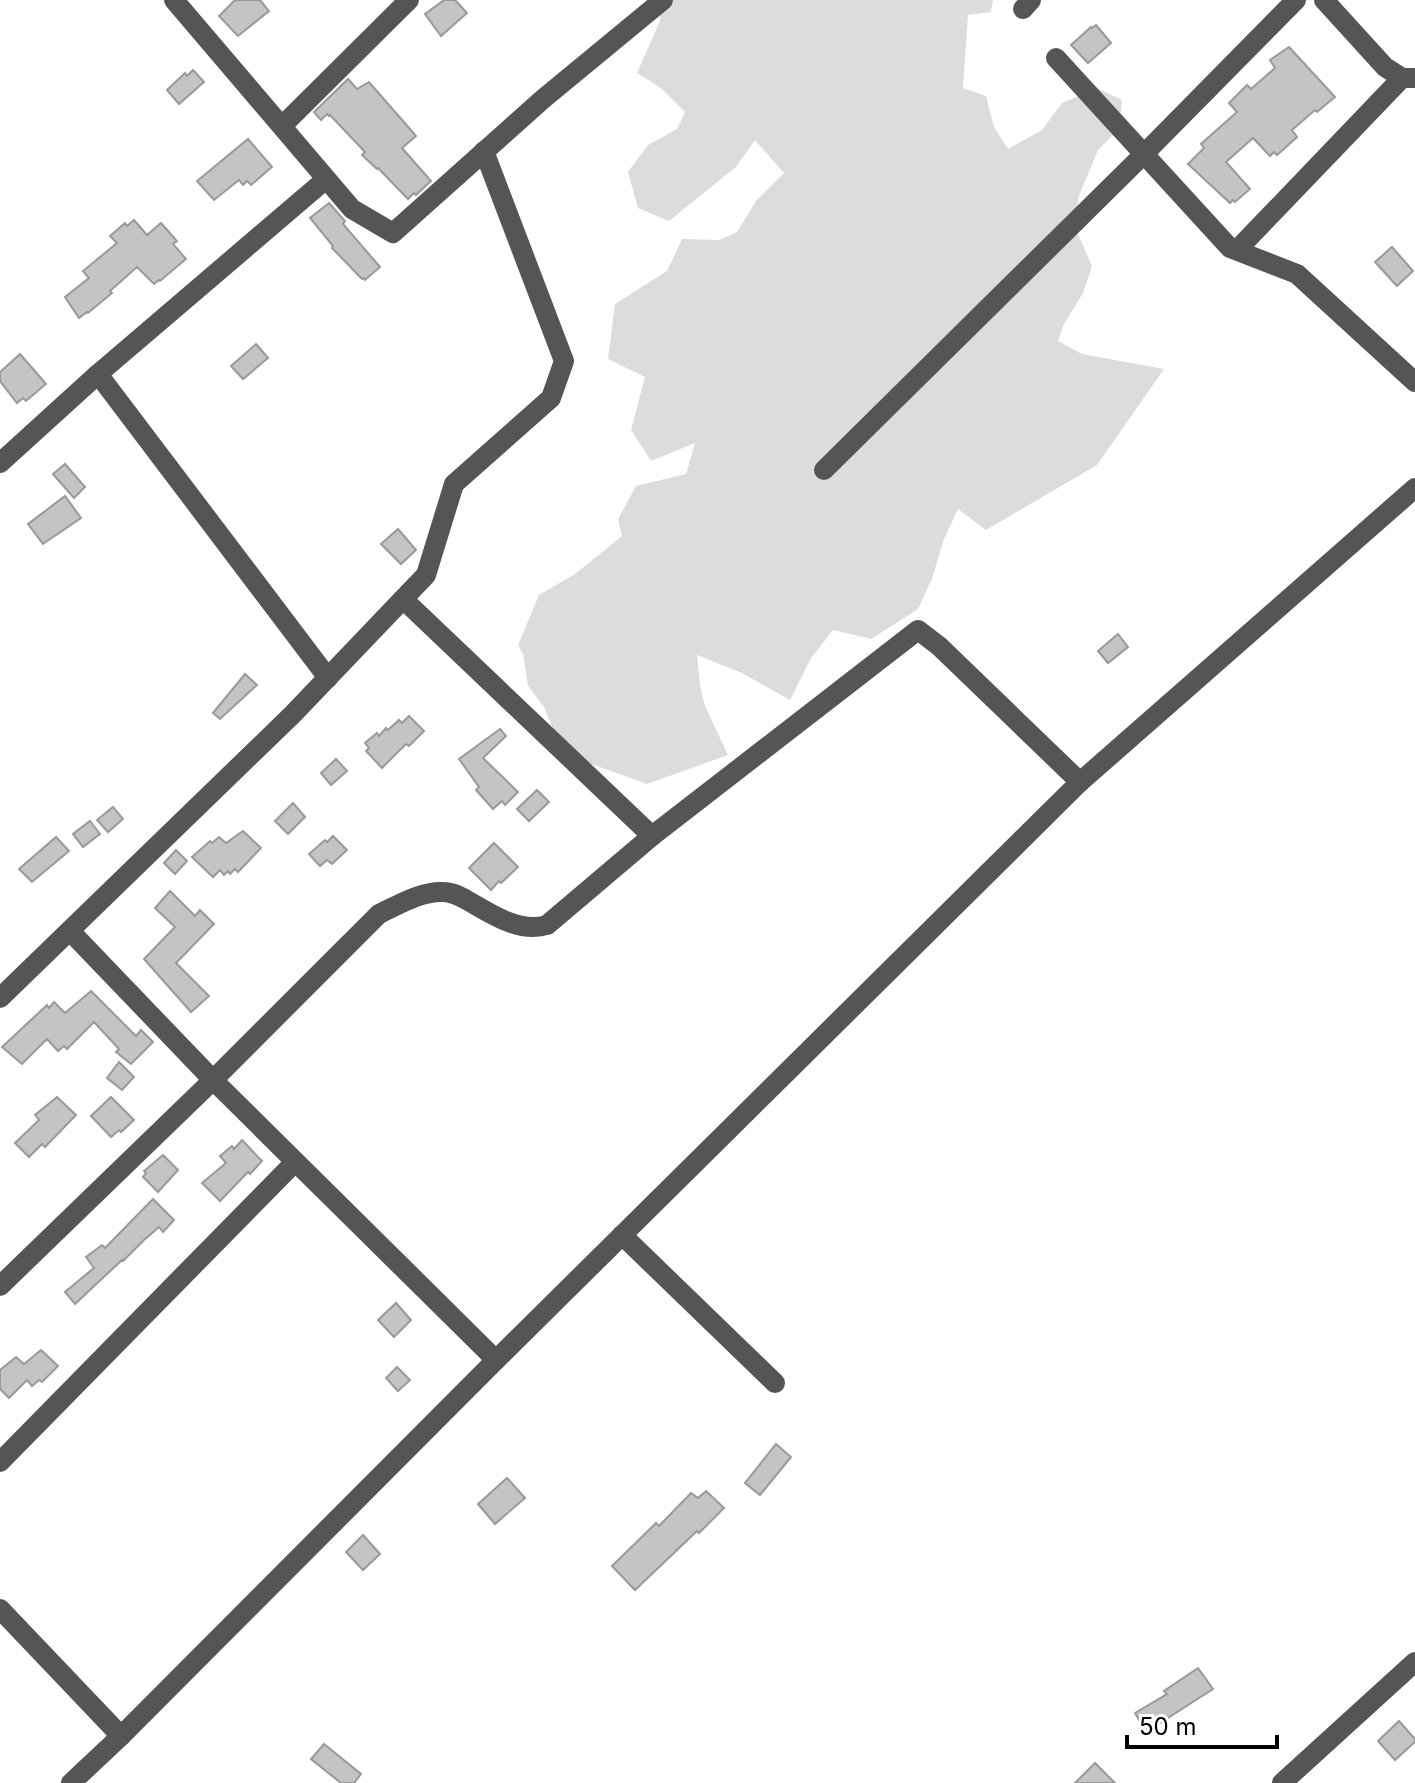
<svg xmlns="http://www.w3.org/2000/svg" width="1415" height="1783" viewBox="0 0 1415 1783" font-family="Inter,sans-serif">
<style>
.green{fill:#dcdcdc}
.building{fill:#c4c4c4;stroke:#999;stroke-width:2}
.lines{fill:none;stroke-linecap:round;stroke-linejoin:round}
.minor{stroke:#555;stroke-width:20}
</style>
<rect width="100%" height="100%" fill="#fff"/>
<polygon class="green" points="661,0 993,0 991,12 968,15 963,88 986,96 994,127 1008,149 1042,130 1062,103 1097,88 1122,100 1119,129 1098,150 1079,196 1074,225 1092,266 1083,293 1064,324 1058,341 1082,354 1164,369 1097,465 986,530 958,509 944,539 932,579 918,609 871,639 833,630 811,658 790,700 742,673 697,655 700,686 705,706 728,755 647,784 591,764 557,739 544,707 528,686 523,654 518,645 539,595 575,574 622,536 618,519 636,486 686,474 695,443 651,461 631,430 645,377 608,359 615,304 667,271 682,239 719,240 737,232 756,201 784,173 755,140 736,167 669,221 638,208 628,172 648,145 677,129 685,112 661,88 637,73 660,21"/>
<g class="building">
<polygon points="235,0 260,0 269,11 238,36 219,16"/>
<polygon points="444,0 455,0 467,13 441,36 425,14"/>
<polygon points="1096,25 1111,43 1088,63 1071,45 1091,27 1092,28"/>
<polygon points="1289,47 1335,97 1317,112 1315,110 1292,130 1297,137 1277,155 1274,152 1270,156 1253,138 1226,162 1250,189 1235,202 1233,200 1230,203 1188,164 1204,148 1201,144 1237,112 1229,103 1247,85 1251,89 1275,68 1270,60"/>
<polygon points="193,70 204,82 179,104 167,90 185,73 187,76"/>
<polygon points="348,79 357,89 369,82 416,136 402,148 431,181 416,195 414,193 408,199 378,168 377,169 362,155 365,152 330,115 329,116 327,114 321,120 314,112"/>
<polygon points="248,139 272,167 251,185 247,181 243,185 239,180 214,200 197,181"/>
<polygon points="329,203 345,221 343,224 380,267 365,280 364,278 362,279 332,248 333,246 310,218"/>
<polygon points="134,220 147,235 161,223 177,241 173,244 186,259 160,281 159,280 154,284 137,267 110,291 112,293 88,313 87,312 79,318 65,297 89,278 83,271 117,243 110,236 125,223 127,226"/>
<polygon points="1392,247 1413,271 1397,286 1375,262"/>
<polygon points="256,344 268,358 243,379 231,366"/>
<polygon points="20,354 46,384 26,401 23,398 17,403 0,381 0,372"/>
<polygon points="65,464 85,487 74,498 53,474"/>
<polygon points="65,496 81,518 43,544 28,524"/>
<polygon points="398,529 416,550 401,564 381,544"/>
<polygon points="1118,634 1128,647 1108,663 1098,651"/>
<polygon points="245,674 257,685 220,719 213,713"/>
<polygon points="409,716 424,731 409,746 406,744 382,768 366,751 369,748 365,743 377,733 379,736 386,728 388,730 399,720 402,723"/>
<polygon points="500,729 506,736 483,758 518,792 505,805 502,801 493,809 476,790 479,787 459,759"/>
<polygon points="336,759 347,771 331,785 321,773"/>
<polygon points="537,790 549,802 529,821 517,809"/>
<polygon points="293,803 305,817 288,834 275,821"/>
<polygon points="113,807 123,819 108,832 97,820"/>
<polygon points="90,821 100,834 83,847 73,834"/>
<polygon points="243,831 261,848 238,872 235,869 230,874 228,871 224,875 220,870 213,877 192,857 210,841 212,843 219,837 226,843"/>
<polygon points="333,836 347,850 332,864 327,860 320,866 309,854 325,840 327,842"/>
<polygon points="56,837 69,851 32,882 19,869"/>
<polygon points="494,843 518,867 501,883 499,881 491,890 469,868"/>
<polygon points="176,850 187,861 175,874 164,863"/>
<polygon points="170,891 195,916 200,910 214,924 176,963 209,996 191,1012 144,959 175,927 155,908"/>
<polygon points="91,991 136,1036 141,1030 153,1042 131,1064 116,1052 119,1049 94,1022 67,1049 64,1046 58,1051 47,1039 22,1064 2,1047 47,1005 49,1008 54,1002 65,1013"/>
<polygon points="119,1062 134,1077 122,1090 107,1078"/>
<polygon points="57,1097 76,1115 45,1147 42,1144 29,1157 15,1143 39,1120 35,1115"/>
<polygon points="111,1097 134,1120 121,1132 119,1130 111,1137 91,1116"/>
<polygon points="242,1140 262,1161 250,1174 248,1172 220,1201 202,1183 226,1163 220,1156 232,1146 234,1149"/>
<polygon points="163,1155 178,1170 158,1192 143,1177 146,1173 144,1171"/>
<polygon points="153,1199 174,1220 163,1232 159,1227 144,1240 123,1261 122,1260 75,1304 65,1292 94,1268 86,1257 102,1245 105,1248"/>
<polygon points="396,1303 411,1320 394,1337 378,1320"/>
<polygon points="41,1350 58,1366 42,1382 39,1380 32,1386 27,1380 9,1398 0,1389 0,1370 16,1357 24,1364"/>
<polygon points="397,1367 410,1380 398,1391 386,1378"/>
<polygon points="776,1444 791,1457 760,1495 745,1483"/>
<polygon points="507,1478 525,1498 495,1524 478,1504"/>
<polygon points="706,1491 724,1508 699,1533 697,1531 635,1590 612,1566 656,1523 659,1526 691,1493 698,1498"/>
<polygon points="363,1535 380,1554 363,1570 346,1552"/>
<polygon points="1198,1668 1213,1689 1146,1732 1135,1713 1167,1694 1164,1691"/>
<polygon points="1399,1721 1415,1739 1415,1742 1395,1760 1378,1741"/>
<polygon points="324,1744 361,1774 354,1783 341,1783 311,1759"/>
<polygon points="1095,1763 1115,1783 1075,1783"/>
</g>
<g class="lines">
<g class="minor">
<polyline points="174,0 352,209 393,233 543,99 663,0"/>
<polyline points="1324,0 1385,67 1402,78 1415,78"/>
<polyline points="1023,9 1031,0"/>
<polyline points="1056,58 1230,248 1297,274 1415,382"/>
<polyline points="282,126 409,0"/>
<polyline points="1237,250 1402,78"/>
<polyline points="98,374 328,678"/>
<polyline points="0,463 98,374 325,180"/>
<polyline points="824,470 1144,154 1296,0"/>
<polyline points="403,599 652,836 918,630 939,646 1080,782"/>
<polyline points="70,931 213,1080 496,1360"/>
<polyline points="0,998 293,714 426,575 454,484 551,398 564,361 484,151"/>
<polyline points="622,1235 775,1383"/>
<path d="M0 1286 213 1080 379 914C398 905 421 891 443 892 454 892 463 898 472 903 494 916 521 933 547 925L652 836"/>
<polyline points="0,1462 295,1162"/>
<polyline points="0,1609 121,1736"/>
<polyline points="71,1783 121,1736 496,1360 1080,782 1415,488"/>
<polyline points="1282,1783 1415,1662"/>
</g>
</g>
<path d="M1127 1735v12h150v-12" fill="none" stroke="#000000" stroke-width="4"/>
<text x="1139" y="1735" font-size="24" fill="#000000" stroke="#ffffff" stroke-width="6" paint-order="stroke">50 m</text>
</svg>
